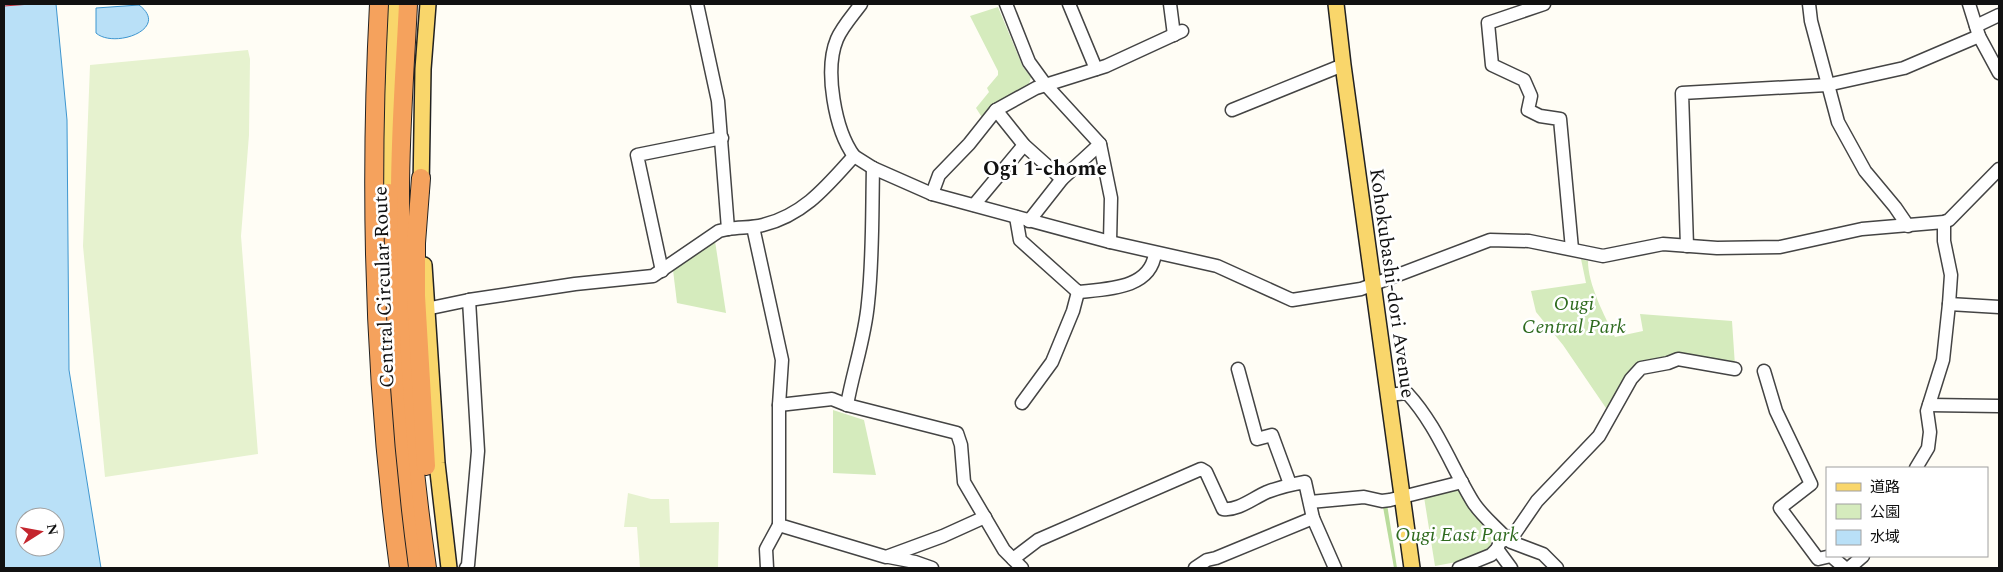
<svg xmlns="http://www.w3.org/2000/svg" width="2003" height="572" viewBox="0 0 2003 572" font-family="Spectral,'Noto Sans JP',serif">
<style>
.green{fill:#d5ebbd}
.forest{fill:#b9dc9c}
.pitch{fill:#e6f2cf}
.water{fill:#b9e0f7;stroke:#3f96cf;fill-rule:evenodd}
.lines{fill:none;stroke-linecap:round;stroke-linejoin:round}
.minor-casing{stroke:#444;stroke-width:15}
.major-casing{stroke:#222;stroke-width:18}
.highway-casing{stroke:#222;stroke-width:20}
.minor{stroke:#fff;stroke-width:12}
.major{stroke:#f9d66b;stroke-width:15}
.highway{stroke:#f5a25d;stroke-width:18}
.tram{stroke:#c4262e;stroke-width:1}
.highway-bridge-casing{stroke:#222;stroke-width:20;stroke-linecap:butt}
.highway-bridge{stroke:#f5a25d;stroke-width:18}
.labels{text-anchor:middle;stroke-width:5;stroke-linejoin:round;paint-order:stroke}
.street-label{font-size:20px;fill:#111;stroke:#fff}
.park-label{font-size:20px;font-style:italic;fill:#2f6b1f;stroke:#fff}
.neighbourhood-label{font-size:21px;font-weight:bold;fill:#111;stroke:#fff}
</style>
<rect width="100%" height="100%" fill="#fffdf5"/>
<g class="green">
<polygon points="998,7 1023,67 1031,77 1029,84 992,106 983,119 976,108 989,92 987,88 998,75 998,71 970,16"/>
<polygon points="715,241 726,313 677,303 673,270"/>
<path d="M1581 259 1588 261C1588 284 1604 315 1615 337L1643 331 1640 314 1732 321 1735 366 1638 365 1608 411 1563 345 1536 312 1531 291 1586 283Z"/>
<polygon points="833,410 864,420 876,475 833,473"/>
<path d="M1459 488C1462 494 1464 501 1468 506 1481 523 1498 527 1489 550L1462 561 1435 566 1424 497Z"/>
</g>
<polygon class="forest" points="1387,504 1397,568 1394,568 1383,507"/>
<g class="pitch">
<polygon points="248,50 250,59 249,135 241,236 258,454 105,477 83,246 90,65"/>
<polygon points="628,493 651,499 669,499 670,523 719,522 718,568 640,568 637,527 624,527"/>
</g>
<g class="water">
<path d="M4 4H56L67 120 69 370 101 568H4ZM25 517H55V547H25Z"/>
<path d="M139 5C171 29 114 49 96 33V8Z"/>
</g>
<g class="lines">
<defs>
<g id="minor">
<polyline points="1006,4 1029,62 1045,84 1100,144 1111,198 1110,242"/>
<polyline points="1069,4 1096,69"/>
<polyline points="1170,4 1174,35"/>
<polyline points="1544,4 1488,23 1492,65 1524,80 1531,96 1528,110 1540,116 1560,119 1572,249"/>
<polyline points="1809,4 1811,21 1838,122 1865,171 1895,207 1908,226"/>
<polyline points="1969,4 1979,36 1999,73"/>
<polyline points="1976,26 1999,15"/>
<polyline points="996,110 1024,145 1062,179"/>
<polyline points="1232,110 1343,65"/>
<path d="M854 156C835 130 824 70 837 39 842 27 853 15 861 4"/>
<polyline points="932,194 939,175 969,144 996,110 1036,88 1106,66 1182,31"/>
<polyline points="974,205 1024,145"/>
<path d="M1016 217 1020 240 1078 292C1107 289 1151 289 1155 253"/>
<polyline points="1029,221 1062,179 1100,144"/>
<polyline points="753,227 782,360 779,405 779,525 886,557 943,536 985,517"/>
<path d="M728 229C740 227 752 228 763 225 804 215 827 186 854 156L873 168 932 194 1110 242 1217 266 1292 300 1361 289 1490 240 1529 241 1603 256 1663 244 1717 248 1780 247 1862 229 1944 222 1949 220 1999 169"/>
<polyline points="1687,246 1682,93 1827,85 1904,68 1979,36"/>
<polyline points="662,271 637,155 722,138"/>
<polyline points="1949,304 1999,307"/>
<polyline points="426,309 469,300 575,284 653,276 719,231 728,229 718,101 697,4"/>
<polyline points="1238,369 1257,439 1272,435 1290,484"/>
<polyline points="1764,371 1776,411 1811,484 1780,508 1818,559 1831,556 1845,568"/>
<path d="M1388 395 1407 393C1436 424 1451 466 1473 502 1481 515 1496 527 1507 539L1511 542 1543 554 1557 568"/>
<polyline points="1022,403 1052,362 1073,311 1078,292"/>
<polyline points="779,405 832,399 847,405 957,433 961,445 964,482 1004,550 1022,568"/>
<path d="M847 405C853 371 865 338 868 303 873 259 872 213 873 168"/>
<polyline points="1929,405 1999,406"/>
<polyline points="1916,468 1928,448 1930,432 1927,411 1943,360 1949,304 1951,275 1944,241 1944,222"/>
<polyline points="1310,502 1364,497 1382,501 1390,500 1462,482"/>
<polyline points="1497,549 1511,568"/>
<polyline points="889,557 915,562 932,568"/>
<path d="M1013 559 1038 540 1201 469 1206 472 1223 509C1238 511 1253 498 1267 492 1280 487 1292 484 1305 482L1313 518 1335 568"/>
<polyline points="466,568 468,565 478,451 469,300"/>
<polyline points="767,568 766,549 779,525"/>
<polyline points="1195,568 1207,560 1216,558 1313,518"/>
<polyline points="1459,568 1491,555 1497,549 1500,542 1513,536 1537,501 1599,436 1631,379 1641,368 1668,363 1678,359 1735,369"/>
<polyline points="1849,568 1863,556"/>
</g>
<g id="major">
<polyline points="1336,4 1343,65 1412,568"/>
<polyline points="421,190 423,69 428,4"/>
<polyline points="389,203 395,4"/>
<polyline points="424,265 437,463 449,568"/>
</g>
<g id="highway">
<path d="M408 4C405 67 400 130 400 194 401 319 409 444 427 568"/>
<polyline points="421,178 416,243 416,296 426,466"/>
<path d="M389 193C386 319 396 443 412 568"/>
</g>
</defs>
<use href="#minor" class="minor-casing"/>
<use href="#major" class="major-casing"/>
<use href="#highway" class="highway-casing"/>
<use href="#minor" class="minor"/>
<use href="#major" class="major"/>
<use href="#highway" class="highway"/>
<polyline class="tram" points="4,6 31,4"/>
<defs>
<path id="highway-bridge" d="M379 4C369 193 374 381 399 568"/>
</defs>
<use href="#highway-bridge" class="highway-bridge-casing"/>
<use href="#highway-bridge" class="highway-bridge"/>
</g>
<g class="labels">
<g class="street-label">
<text transform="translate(1393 283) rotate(82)" y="7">Kohokubashi-dori Avenue</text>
<text transform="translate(383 287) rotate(-92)" y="7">Central Circular Route</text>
</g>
<g class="park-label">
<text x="1574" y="310">Ougi<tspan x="1574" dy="23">Central Park</tspan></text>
<text x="1457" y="541">Ougi East Park</text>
</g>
<g class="neighbourhood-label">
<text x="1045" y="175">Ogi 1-chome</text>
</g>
</g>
<rect width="2003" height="572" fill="none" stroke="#111111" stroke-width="10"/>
<rect x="1826" y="467" width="162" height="90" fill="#ffffff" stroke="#a0a0a0"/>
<rect x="1836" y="483" width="25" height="8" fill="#f9d66b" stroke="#a0a0a0"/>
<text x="1870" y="492" font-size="15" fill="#111111">道路</text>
<rect x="1836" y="504" width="25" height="15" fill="#d5ebbd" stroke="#a0a0a0"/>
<text x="1870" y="517" font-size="15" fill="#111111">公園</text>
<rect x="1836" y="530" width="25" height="15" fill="#b9e0f7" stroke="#a0a0a0"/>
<text x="1870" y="542" font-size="15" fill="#111111">水域</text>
<g transform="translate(40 532) rotate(79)"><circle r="24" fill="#ffffff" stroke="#a0a0a0"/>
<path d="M0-4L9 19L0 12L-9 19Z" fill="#c4262e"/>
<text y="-8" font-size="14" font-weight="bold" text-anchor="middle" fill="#111111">N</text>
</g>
</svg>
